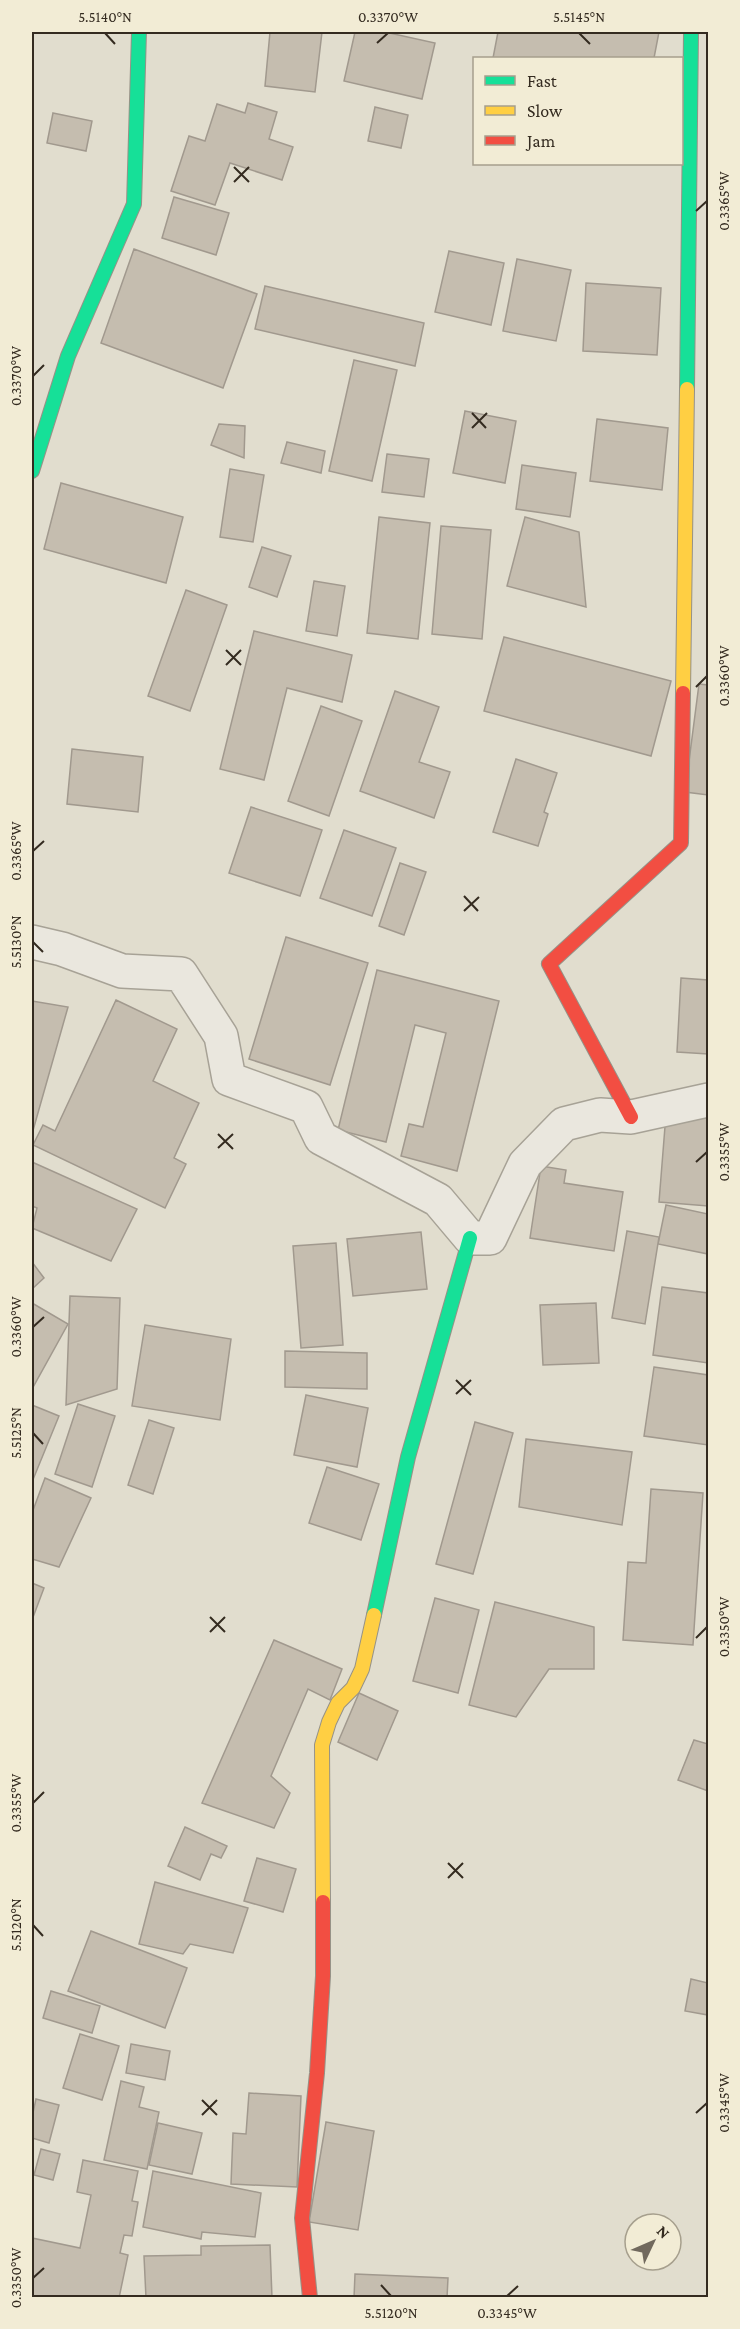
<svg xmlns="http://www.w3.org/2000/svg" width="740" height="2329" viewBox="0 0 740 2329" font-family="'Crimson Pro',serif">
<style>
.building{fill:#c5bdaf;stroke:#a1998e;stroke-width:1.5}
.lines{fill:none;stroke-linecap:round;stroke-linejoin:round}
.street-casing{stroke:#a7a296;stroke-width:36}
.fast-casing{stroke:#969287;stroke-width:16}
.slow-casing{stroke:#969287;stroke-width:16}
.jam-casing{stroke:#969287;stroke-width:16}
.street{stroke:#eae7de;stroke-width:33}
.fast{stroke:#16e098;stroke-width:14}
.slow{stroke:#ffcf43;stroke-width:14}
.jam{stroke:#f24e42;stroke-width:14}
.ticks{fill:none;stroke:#342b20;stroke-width:2}
.neatline{fill:none;stroke:#342b20;stroke-width:2}
.ticks-label{font-size:15px;text-anchor:middle;fill:#342b20}
</style>
<rect width="100%" height="100%" fill="#e1ddce"/>
<g class="building">
<polygon points="270,32 322,32 315,92 265,86"/>
<polygon points="355,32 385,32 435,43 422,99 344,81"/>
<polygon points="498,32 659,32 654,58 493,58"/>
<polygon points="248,103 277,112 269,139 293,147 282,180 230,163 215,205 171,191 189,136 205,141 217,104 245,113"/>
<polygon points="375,107 408,115 401,148 368,141"/>
<polygon points="53,113 92,121 86,151 47,143"/>
<polygon points="174,197 229,213 216,255 162,238"/>
<polygon points="134,249 257,294 223,388 101,343"/>
<polygon points="449,251 504,263 491,325 435,312"/>
<polygon points="517,259 571,270 556,341 503,331"/>
<polygon points="586,283 661,288 657,355 583,351"/>
<polygon points="265,286 424,323 415,366 255,329"/>
<polygon points="354,360 397,370 372,481 329,471"/>
<polygon points="465,411 516,421 505,483 453,473"/>
<polygon points="597,419 668,428 662,490 590,481"/>
<polygon points="219,424 245,426 244,458 211,445"/>
<polygon points="287,442 325,451 321,473 281,463"/>
<polygon points="387,454 429,459 424,497 382,492"/>
<polygon points="522,465 576,473 570,517 516,509"/>
<polygon points="230,469 264,475 253,542 220,537"/>
<polygon points="61,483 183,517 166,583 44,549"/>
<polygon points="379,517 430,523 418,639 367,633"/>
<polygon points="525,517 579,532 586,607 507,586"/>
<polygon points="441,526 491,530 482,639 432,634"/>
<polygon points="262,547 291,556 277,597 249,587"/>
<polygon points="314,581 345,586 337,636 306,631"/>
<polygon points="186,590 227,605 190,711 148,696"/>
<polygon points="254,631 352,655 342,702 287,688 264,780 220,769"/>
<polygon points="504,637 671,681 651,756 484,711"/>
<polygon points="699,684 708,685 708,795 685,792"/>
<polygon points="395,691 439,707 419,762 450,772 434,818 360,791"/>
<polygon points="321,706 362,721 329,816 288,801"/>
<polygon points="72,749 143,757 138,812 67,804"/>
<polygon points="516,759 557,773 544,812 548,814 538,846 493,832"/>
<polygon points="251,807 322,830 300,896 229,873"/>
<polygon points="344,830 396,848 372,916 320,898"/>
<polygon points="400,863 426,872 404,935 379,926"/>
<polygon points="286,937 368,963 330,1085 249,1059"/>
<polygon points="377,970 499,1001 457,1171 401,1156 409,1124 423,1127 446,1033 415,1025 386,1142 338,1130"/>
<polygon points="681,978 708,980 708,1054 677,1052"/>
<polygon points="116,1000 177,1029 153,1081 199,1103 174,1158 186,1164 165,1208 33,1145 43,1125 55,1131"/>
<polygon points="32,1001 68,1007 32,1134"/>
<polygon points="666,1114 708,1118 708,1206 659,1202"/>
<polygon points="32,1162 137,1209 111,1261 32,1228 37,1208 32,1206"/>
<polygon points="541,1166 566,1170 564,1183 623,1192 614,1251 530,1238"/>
<polygon points="666,1205 708,1214 708,1254 658,1244"/>
<polygon points="627,1231 659,1237 645,1324 612,1318"/>
<polygon points="421,1232 427,1289 353,1296 347,1239"/>
<polygon points="336,1243 343,1345 301,1348 293,1246"/>
<polygon points="32,1262 44,1278 32,1289"/>
<polygon points="662,1287 708,1293 708,1363 653,1355"/>
<polygon points="70,1296 120,1298 117,1389 66,1405"/>
<polygon points="32,1303 68,1324 32,1389"/>
<polygon points="596,1303 599,1363 543,1365 540,1305"/>
<polygon points="145,1325 231,1339 220,1420 132,1406"/>
<polygon points="285,1351 367,1353 367,1389 285,1387"/>
<polygon points="654,1367 708,1375 708,1445 644,1436"/>
<polygon points="306,1395 368,1408 357,1467 294,1455"/>
<polygon points="78,1404 115,1416 92,1487 55,1474"/>
<polygon points="32,1405 59,1416 32,1482"/>
<polygon points="149,1420 174,1428 153,1494 128,1485"/>
<polygon points="475,1422 513,1433 473,1574 436,1564"/>
<polygon points="526,1439 632,1452 622,1525 519,1507"/>
<polygon points="327,1467 379,1484 361,1540 309,1523"/>
<polygon points="45,1478 91,1498 59,1567 32,1559 32,1513"/>
<polygon points="651,1489 703,1493 693,1645 623,1640 628,1562 646,1563"/>
<polygon points="32,1583 44,1588 32,1620"/>
<polygon points="435,1598 479,1610 458,1693 413,1681"/>
<polygon points="495,1602 594,1627 594,1669 549,1669 516,1717 469,1705"/>
<polygon points="274,1640 342,1669 330,1700 308,1689 271,1776 290,1793 274,1828 202,1803"/>
<polygon points="359,1693 398,1711 377,1760 338,1742"/>
<polygon points="694,1740 708,1744 708,1791 678,1780"/>
<polygon points="185,1827 227,1846 221,1858 211,1854 200,1880 168,1866"/>
<polygon points="257,1858 296,1869 283,1912 244,1901"/>
<polygon points="155,1882 248,1908 233,1953 190,1944 183,1954 139,1944"/>
<polygon points="91,1931 187,1968 165,2028 68,1991"/>
<polygon points="691,1979 708,1983 708,2015 685,2011"/>
<polygon points="51,1991 100,2006 92,2033 43,2018"/>
<polygon points="80,2034 119,2046 102,2100 63,2088"/>
<polygon points="131,2044 170,2051 165,2080 126,2073"/>
<polygon points="121,2081 144,2087 139,2107 159,2112 147,2169 104,2160"/>
<polygon points="249,2093 301,2096 297,2187 231,2184 233,2133 246,2134"/>
<polygon points="36,2099 59,2105 49,2143 32,2138 32,2117"/>
<polygon points="326,2122 374,2131 358,2230 309,2222"/>
<polygon points="158,2123 202,2133 192,2174 149,2165"/>
<polygon points="41,2149 60,2154 53,2180 34,2175"/>
<polygon points="83,2160 138,2171 132,2201 138,2202 132,2236 124,2235 120,2253 128,2255 119,2298 32,2298 32,2238 80,2248 91,2195 77,2192"/>
<polygon points="153,2171 261,2193 255,2237 202,2232 201,2239 143,2227"/>
<polygon points="270,2245 272,2298 146,2298 144,2256 201,2255 201,2246"/>
<polygon points="355,2274 448,2278 447,2298 354,2298"/>
</g>
<g class="lines">
<defs>
<polyline id="street" points="32,942 62,949 122,971 181,974 221,1036 229,1079 306,1107 321,1138 438,1200 470,1238 490,1238 525,1164 564,1124 600,1115 631,1117 708,1100"/>
<g id="fast">
<polyline points="687,389 691,32"/>
<polyline points="32,471 68,356 134,204 139,32"/>
<polyline points="374,1615 408,1457 470,1238"/>
</g>
<g id="slow">
<polyline points="683,693 687,389"/>
<polyline points="323,1902 322,1745 329,1722 338,1703 353,1688 362,1669 374,1615"/>
</g>
<g id="jam">
<polyline points="631,1117 549,964 681,843 683,693"/>
<polyline points="310,2298 302,2218 317,2073 323,1976 323,1902"/>
</g>
</defs>
<use href="#street" class="street-casing"/>
<use href="#fast" class="fast-casing"/>
<use href="#slow" class="slow-casing"/>
<use href="#jam" class="jam-casing"/>
<use href="#street" class="street"/>
<use href="#fast" class="fast"/>
<use href="#slow" class="slow"/>
<use href="#jam" class="jam"/>
</g>
<path class="ticks" d="M105 33 115 44M579 33 590 44M377 43 388 33M234 167 249 182M234 182 249 167M696 211 707 201M33 376 44 365M472 413 486 428M472 428 487 413M226 650 241 665M226 665 241 650M696 687 707 676M33 851 44 841M464 896 478 911M464 911 479 897M33 942 43 952M218 1134 233 1149M218 1148 233 1134M696 1162 707 1152M33 1327 44 1317M456 1380 471 1395M456 1394 471 1380M33 1433 43 1444M210 1617 225 1632M210 1632 225 1617M696 1638 707 1627M33 1803 44 1792M448 1863 463 1878M448 1878 463 1863M33 1925 43 1936M202 2100 217 2115M696 2113 707 2103M202 2115 217 2100M33 2278 44 2268M381 2285 391 2296M507 2296 518 2286"/>
<rect width="740" height="2329" fill="none" stroke="#f2ecd5" stroke-width="66"/>
<rect x="473" y="57" width="210" height="108" fill="#f2ecd5" stroke="#a69f8d" stroke-width="1.5"/>
<rect x="485" y="76" width="30" height="9" fill="#16e098" stroke="#a69f8d" stroke-width="1.5"/>
<text x="527" y="87" font-size="18" fill="#342b20">Fast</text>
<rect x="485" y="106" width="30" height="9" fill="#ffcf43" stroke="#a69f8d" stroke-width="1.5"/>
<text x="527" y="117" font-size="18" fill="#342b20">Slow</text>
<rect x="485" y="136" width="30" height="9" fill="#f24e42" stroke="#a69f8d" stroke-width="1.5"/>
<text x="527" y="147" font-size="18" fill="#342b20">Jam</text>
<g transform="translate(653 2242) rotate(46)"><circle r="28" fill="#f2ecd5" stroke="#a69f8d" stroke-width="1.5"/>
<path d="M0-4.5L10 22L0 15L-10 22Z" fill="#71695d"/>
<text y="-9" font-size="16" font-weight="bold" text-anchor="middle" fill="#342b20">N</text>
</g>
<rect x="33" y="33" width="674" height="2263" class="neatline"/>
<g class="ticks-label">
<text x="105" y="22">5.5140°N</text>
<text x="388" y="22">0.3370°W</text>
<text x="579" y="22">5.5145°N</text>
<text transform="translate(724 201) rotate(-90)" y="5">0.3365°W</text>
<text transform="translate(16 376) rotate(-90)" y="5">0.3370°W</text>
<text transform="translate(724 676) rotate(-90)" y="5">0.3360°W</text>
<text transform="translate(16 851) rotate(-90)" y="5">0.3365°W</text>
<text transform="translate(16 942) rotate(-90)" y="5">5.5130°N</text>
<text transform="translate(724 1152) rotate(-90)" y="5">0.3355°W</text>
<text transform="translate(16 1327) rotate(-90)" y="5">0.3360°W</text>
<text transform="translate(16 1433) rotate(-90)" y="5">5.5125°N</text>
<text transform="translate(724 1627) rotate(-90)" y="5">0.3350°W</text>
<text transform="translate(16 1803) rotate(-90)" y="5">0.3355°W</text>
<text transform="translate(16 1925) rotate(-90)" y="5">5.5120°N</text>
<text transform="translate(724 2103) rotate(-90)" y="5">0.3345°W</text>
<text transform="translate(16 2278) rotate(-90)" y="5">0.3350°W</text>
<text x="391" y="2318">5.5120°N</text>
<text x="507" y="2318">0.3345°W</text>
</g>
</svg>
